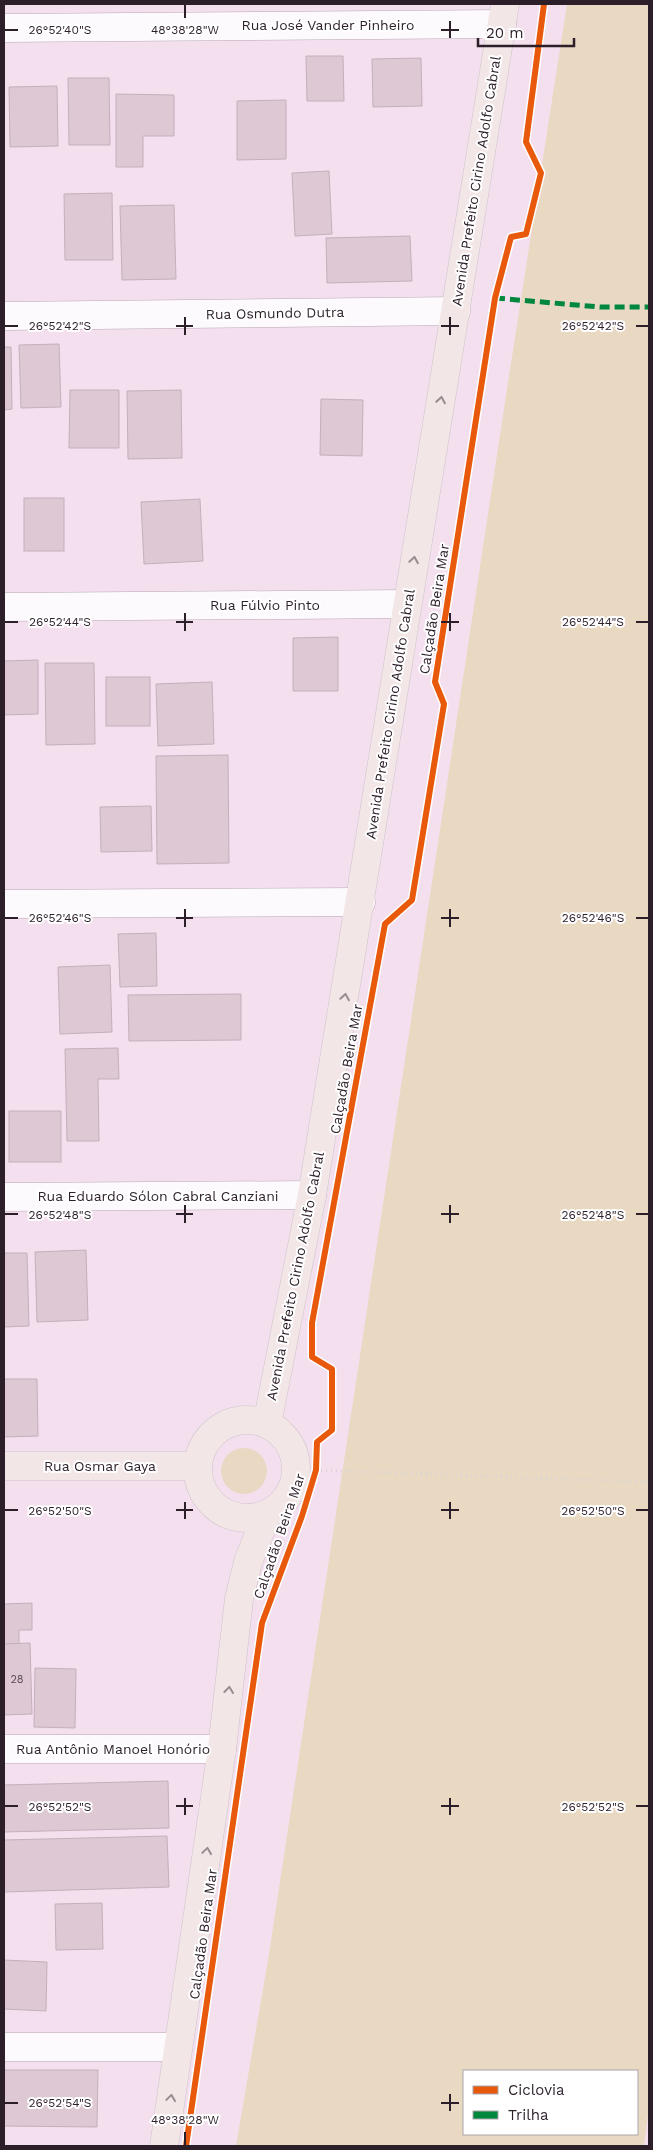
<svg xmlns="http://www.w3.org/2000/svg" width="653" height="2150" viewBox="0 0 653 2150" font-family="'Work Sans',sans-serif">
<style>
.green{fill:#e9d8c2;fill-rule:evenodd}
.building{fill:#ddc8d3;stroke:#c2b0bb}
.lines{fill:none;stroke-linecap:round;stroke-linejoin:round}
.minor-casing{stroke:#b8a7b4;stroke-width:29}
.major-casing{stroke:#cdc3cb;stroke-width:29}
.path{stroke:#dad4d9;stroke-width:3;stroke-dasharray:1 4;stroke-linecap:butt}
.minor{stroke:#fdfafd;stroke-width:28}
.major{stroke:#f2e6e6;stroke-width:28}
.quiet{stroke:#00873e;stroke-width:5;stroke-dasharray:10 5;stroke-linecap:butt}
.cycleway-casing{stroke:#fff;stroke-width:9}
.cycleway{stroke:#e8590c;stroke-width:6}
.oneway{stroke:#998c91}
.ticks{fill:none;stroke:#2d1f2a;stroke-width:2}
.labels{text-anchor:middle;stroke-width:4;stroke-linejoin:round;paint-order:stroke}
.number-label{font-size:11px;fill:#5d4d58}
.street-label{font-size:14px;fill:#2d1f2a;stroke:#fff}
.ticks-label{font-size:12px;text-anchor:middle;fill:#2d1f2a;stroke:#fff;stroke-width:4;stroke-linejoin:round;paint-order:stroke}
</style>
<rect width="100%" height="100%" fill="#f4dfef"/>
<g class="green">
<path d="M567 4H649V2107L644 2146H236L269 1954 509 376ZM464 2071H637V2134H464Z"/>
<circle cx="244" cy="1471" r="23"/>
</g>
<g class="building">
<polygon points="306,56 343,56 344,101 307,101"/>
<polygon points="421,58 422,106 373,107 372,59"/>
<polygon points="68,78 109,78 110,145 69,145"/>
<polygon points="57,86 58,146 10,147 9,87"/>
<polygon points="116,94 174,95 174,136 143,136 143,167 116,167"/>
<polygon points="286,100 286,159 237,160 237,101"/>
<polygon points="329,171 332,234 295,236 292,173"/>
<polygon points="112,193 113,260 65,260 64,194"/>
<polygon points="174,205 176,279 122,280 120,206"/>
<polygon points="410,236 412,281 327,283 326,238"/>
<polygon points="59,344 61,407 21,408 19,345"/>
<polygon points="4,347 11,347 12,409 4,410"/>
<polygon points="70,390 119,390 119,448 69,448"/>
<polygon points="181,390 182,458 128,459 127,391"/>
<polygon points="321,399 363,400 362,456 320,455"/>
<rect x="24" y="498" width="40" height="53"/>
<polygon points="200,499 203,561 144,564 141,502"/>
<polygon points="338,637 338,691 293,691 293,638"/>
<polygon points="38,660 38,714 4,715 4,661"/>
<polygon points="45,663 94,663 95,744 46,745"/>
<rect x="106" y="677" width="44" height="49"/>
<polygon points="212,682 214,744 158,746 156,684"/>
<polygon points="228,755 229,863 157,864 156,756"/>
<polygon points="151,806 152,851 101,852 100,807"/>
<polygon points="156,933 157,986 120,987 118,934"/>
<polygon points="110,965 112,1032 60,1034 58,967"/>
<polygon points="241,994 241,1040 129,1041 128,995"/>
<polygon points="118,1048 119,1079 98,1079 99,1141 67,1141 65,1049"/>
<rect x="9" y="1111" width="52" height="51"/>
<polygon points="86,1250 88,1320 37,1322 35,1252"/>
<polygon points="4,1253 27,1253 29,1326 4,1327"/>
<polygon points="4,1379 37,1379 38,1436 4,1437"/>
<polygon points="32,1603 32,1630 19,1630 19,1644 4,1644 4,1604"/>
<polygon points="30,1643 32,1714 4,1715 4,1644"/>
<polygon points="35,1668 76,1669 75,1728 34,1727"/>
<polygon points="168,1781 169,1828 4,1832 4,1785"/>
<polygon points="167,1836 169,1887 4,1892 4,1840"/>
<polygon points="102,1903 103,1949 56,1950 55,1904"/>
<polygon points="4,1960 47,1962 46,2011 4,2009"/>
<polygon points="4,2070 98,2070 97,2127 4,2126"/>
</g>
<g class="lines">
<defs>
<g id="minor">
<polyline points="4,28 502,24"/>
<polyline points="4,316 456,311"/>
<polyline points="4,607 407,604"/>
<polyline points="4,904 361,902"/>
<polyline points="4,1197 312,1195"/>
<polyline points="4,1749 222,1749"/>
<polyline points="4,2047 178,2047"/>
</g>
<g id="major">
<circle cx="247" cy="1469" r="49"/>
<polyline points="267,1424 312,1195 505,4"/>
<polyline points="4,1466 197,1466"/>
<polyline points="164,2146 222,1749 239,1599 248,1562 267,1514"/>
</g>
</defs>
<use href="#minor" class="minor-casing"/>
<use href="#major" class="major-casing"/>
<polyline class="path" points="316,1470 649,1482"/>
<use href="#minor" class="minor"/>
<use href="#major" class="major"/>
<polyline class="quiet" points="495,298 600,307 649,307"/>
<defs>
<polyline id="cycleway" points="186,2146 262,1623 302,1516 316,1470 317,1442 332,1430 332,1369 312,1357 312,1323 385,924 412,900 444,704 435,682 495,298 511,237 526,234 541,173 526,142 544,4"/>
</defs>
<use href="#cycleway" class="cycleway-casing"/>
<use href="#cycleway" class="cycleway"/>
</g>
<defs><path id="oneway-chevron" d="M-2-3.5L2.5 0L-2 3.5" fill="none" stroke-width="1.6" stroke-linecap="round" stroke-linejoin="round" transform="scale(1.25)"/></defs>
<g class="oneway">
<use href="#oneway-chevron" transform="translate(441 400) rotate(-81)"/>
<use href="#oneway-chevron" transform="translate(414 560) rotate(-81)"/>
<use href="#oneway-chevron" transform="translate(345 997) rotate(-81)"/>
<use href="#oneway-chevron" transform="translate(229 1690) rotate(-83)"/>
<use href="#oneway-chevron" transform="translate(207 1851) rotate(-82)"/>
<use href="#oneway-chevron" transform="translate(171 2098) rotate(-82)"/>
</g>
<path class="ticks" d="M185 5V18M450 21V38M5 30H18M441 30H459M185 317V335M450 317V335M5 326H18M176 326H193M441 326H459M636 326H648M185 613V631M450 613V631M5 622H18M176 622H193M441 622H459M636 622H648M185 909V927M450 909V927M5 918H18M176 918H193M441 918H459M636 918H648M185 1205V1223M450 1205V1223M5 1214H18M176 1214H193M441 1214H459M636 1214H648M185 1502V1519M450 1502V1519M5 1510H18M176 1510H193M441 1510H459M636 1510H648M185 1798V1815M450 1798V1815M5 1806H18M176 1806H193M441 1806H459M636 1806H648M450 2094V2111M5 2103H18M441 2103H459M185 2132V2145"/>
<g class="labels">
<g class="number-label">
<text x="17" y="1683">28</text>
</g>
<g class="street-label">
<text x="328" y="30">Rua José Vander Pinheiro</text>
<text transform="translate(476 181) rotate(-81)" y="5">Avenida Prefeito Cirino Adolfo Cabral</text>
<text transform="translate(275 313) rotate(-1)" y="5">Rua Osmundo Dutra</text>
<text x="265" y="610">Rua Fúlvio Pinto</text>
<text transform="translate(434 609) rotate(-81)" y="5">Calçadão Beira Mar</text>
<text transform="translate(390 714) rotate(-81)" y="5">Avenida Prefeito Cirino Adolfo Cabral</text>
<text transform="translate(346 1069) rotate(-80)" y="5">Calçadão Beira Mar</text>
<text x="158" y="1201">Rua Eduardo Sólon Cabral Canziani</text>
<text transform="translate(295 1276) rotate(-79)" y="5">Avenida Prefeito Cirino Adolfo Cabral</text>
<text x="100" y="1471">Rua Osmar Gaya</text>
<text transform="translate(279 1536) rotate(-71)" y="5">Calçadão Beira Mar</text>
<text x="113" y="1754">Rua Antônio Manoel Honório</text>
<text transform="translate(203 1934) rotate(-82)" y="5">Calçadão Beira Mar</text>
</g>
</g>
<g class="ticks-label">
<text x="60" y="34">26°52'40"S</text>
<text x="185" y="34">48°38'28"W</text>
<text x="60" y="330">26°52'42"S</text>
<text x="593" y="330">26°52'42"S</text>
<text x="60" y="626">26°52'44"S</text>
<text x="593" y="626">26°52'44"S</text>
<text x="60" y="922">26°52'46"S</text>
<text x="593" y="922">26°52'46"S</text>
<text x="60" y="1219">26°52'48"S</text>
<text x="593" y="1219">26°52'48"S</text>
<text x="60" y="1515">26°52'50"S</text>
<text x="593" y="1515">26°52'50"S</text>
<text x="60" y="1811">26°52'52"S</text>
<text x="593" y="1811">26°52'52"S</text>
<text x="60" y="2107">26°52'54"S</text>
<text x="185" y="2124">48°38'28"W</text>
</g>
<rect width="653" height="2150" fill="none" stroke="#2d1f2a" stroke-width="10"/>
<rect x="463" y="2070" width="175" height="65" fill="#ffffff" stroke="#aba5aa"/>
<rect x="473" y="2086" width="25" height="8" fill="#e8590c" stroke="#aba5aa"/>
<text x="508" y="2095" font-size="15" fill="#2d1f2a">Ciclovia</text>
<rect x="473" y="2111" width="25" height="8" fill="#00873e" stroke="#aba5aa"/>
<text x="508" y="2120" font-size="15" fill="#2d1f2a">Trilha</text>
<path d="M478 38v8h96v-8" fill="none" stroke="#2d1f2a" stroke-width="2.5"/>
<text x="486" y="38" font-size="15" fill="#2d1f2a" stroke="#ffffff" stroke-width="4" paint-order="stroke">20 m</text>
</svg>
